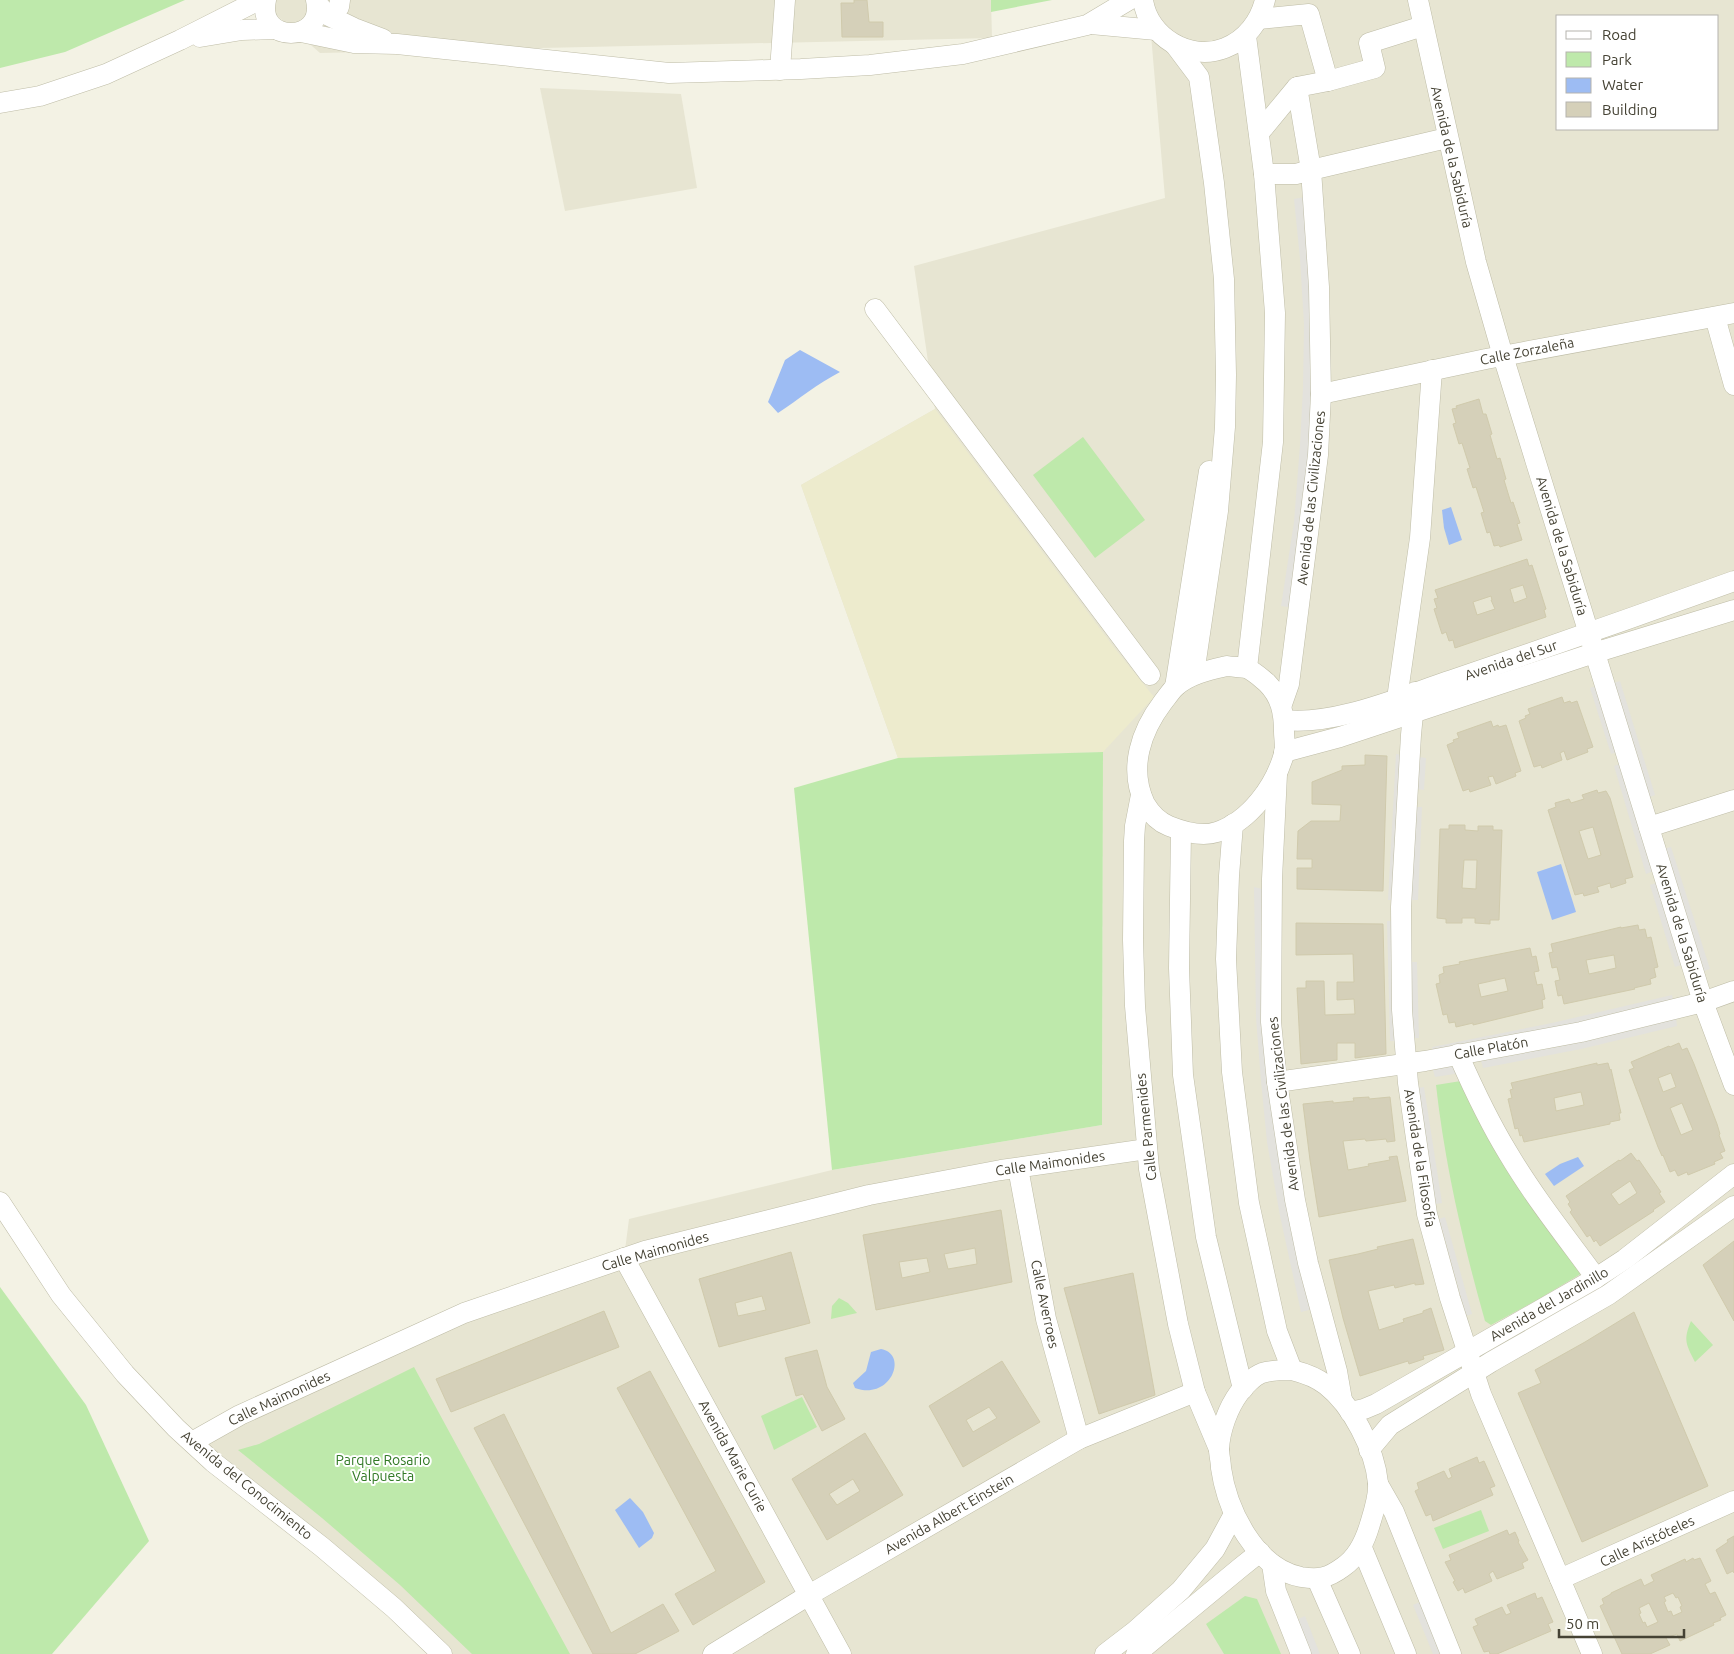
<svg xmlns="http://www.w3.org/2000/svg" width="1734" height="1654" viewBox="0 0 1734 1654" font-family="Ubuntu,sans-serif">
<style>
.residential{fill:#e7e5d2;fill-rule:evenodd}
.education{fill:#edebcd}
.green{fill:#bee9ab}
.parking{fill:#e3e2dd}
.water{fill:#9dbcf3}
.building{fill:#d5d0b9;stroke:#d0caac;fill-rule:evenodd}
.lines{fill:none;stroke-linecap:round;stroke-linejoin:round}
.minor-casing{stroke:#bebca6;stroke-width:21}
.minor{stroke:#fff;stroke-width:20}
.labels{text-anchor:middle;stroke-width:4;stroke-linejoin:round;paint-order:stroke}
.street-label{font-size:14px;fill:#454234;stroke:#fff}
.park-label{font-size:14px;fill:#317925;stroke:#fff}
</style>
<rect width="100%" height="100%" fill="#f3f2e4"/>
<g class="residential">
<polygon points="259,0 991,0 992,38 320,53"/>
<path d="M1148 0H1734V1654H442L192 1442 464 1313 624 1258 629 1219 832 1170 1102 1125 1103 752 898 758 801 485 935 409 914 266 1165 198ZM1558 16H1718V129H1558Z"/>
<polygon points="540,88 681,94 697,188 565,211"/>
</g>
<polygon class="education" points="935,409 1116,650 1154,697 1103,752 898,758 801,485"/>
<g class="green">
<polygon points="0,0 185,0 65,52 0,68"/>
<polygon points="991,0 1052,0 991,12"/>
<polygon points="1083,437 1145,520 1095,558 1033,475"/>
<polygon points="1103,752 1102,1125 832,1170 794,788 898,758"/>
<path d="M1461 1081 1584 1272 1537 1300 1491 1325 1485 1321C1463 1243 1445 1166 1436 1085Z"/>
<polygon points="0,1287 86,1405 149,1541 52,1654 0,1654"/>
<polygon points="839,1298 848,1303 857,1313 831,1319 832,1306"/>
<path d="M1691 1321 1713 1345 1695 1362C1686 1344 1683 1340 1691 1321Z"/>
<polygon points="414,1367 570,1654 472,1654 400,1585 322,1518 238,1450 259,1444"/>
<polygon points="802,1397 817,1427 774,1450 761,1416"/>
<polygon points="1481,1510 1489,1531 1443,1549 1434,1528"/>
<polygon points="1245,1596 1257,1599 1281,1654 1224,1654 1206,1624"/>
</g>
<g class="parking">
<polygon points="1305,197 1312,257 1313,446 1294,608 1281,606 1294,522 1300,445 1303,388 1304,324 1300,259 1294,199"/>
<polygon points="1620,681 1655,795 1648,798 1613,683"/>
<polygon points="1596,686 1618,752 1611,754 1590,688"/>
<polygon points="1396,754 1402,755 1394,900 1388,900"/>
<polygon points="1419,757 1426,758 1424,790 1417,789"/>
<polygon points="1622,763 1656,870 1646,874 1614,766"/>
<polygon points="1415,807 1422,807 1418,900 1410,900"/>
<polygon points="1671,847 1710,969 1701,972 1663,849"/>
<polygon points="1659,882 1684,964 1675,967 1650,885"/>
<polygon points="1254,887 1267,890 1266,961 1313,1309 1301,1312 1280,1216 1267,1142 1261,1081 1256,1018"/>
<polygon points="1387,921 1393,921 1396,1041 1390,1041"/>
<polygon points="1411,962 1417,962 1419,1038 1413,1038"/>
<polygon points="1672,995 1674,1002 1553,1030 1433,1052 1432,1047 1552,1023"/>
<polygon points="1676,1018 1677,1026 1581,1049 1483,1068 1481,1061 1578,1043"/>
<polygon points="1459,1065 1460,1073 1435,1077 1433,1070"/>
<polygon points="1424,1087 1442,1203 1436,1204 1418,1088"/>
<polygon points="1445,1217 1472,1314 1466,1316 1439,1219"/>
<polygon points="1424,1600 1445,1654 1433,1654 1413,1605"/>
<polygon points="1305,1616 1320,1654 1307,1654 1294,1621"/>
</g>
<g class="water">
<path d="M800 350 840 372C817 384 799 399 778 413L768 402 785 360Z"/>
<polygon points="1451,507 1462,540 1449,545 1444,528 1442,510"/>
<polygon points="1561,864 1576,912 1552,920 1537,872"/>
<polygon points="1578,1157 1584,1166 1554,1186 1545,1174 1560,1164"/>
<path d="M881 1349C909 1354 891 1401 855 1388L853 1383 866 1371 871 1352Z"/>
<polygon points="630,1498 643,1512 654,1533 652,1538 639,1548 615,1510"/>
</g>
<g class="building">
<polygon points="854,0 867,0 869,22 883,22 883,37 842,37 841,3 854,3"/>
<polygon points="1479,399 1483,414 1486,414 1492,434 1490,435 1497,459 1500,458 1506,479 1504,480 1511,503 1513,502 1520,523 1517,524 1522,540 1500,547 1499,545 1494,546 1490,532 1487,533 1481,513 1484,512 1476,487 1473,488 1467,469 1470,468 1462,443 1459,444 1453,424 1456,423 1452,409 1457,408 1456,406"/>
<path d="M1527 559 1529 566 1532 565 1546 609 1544 610 1546 617 1455 648 1453 640 1449 641 1446 632 1442 634 1434 609 1437 608 1434 599 1438 598 1435 590ZM1523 585 1527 598 1514 603 1510 589ZM1491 596 1492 600H1491L1495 609 1477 615 1473 602Z"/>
<polygon points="1562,697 1564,703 1570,701 1571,703 1577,701 1593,747 1587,749 1588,752 1580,755 1567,760 1564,751 1560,753 1562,760 1542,768 1541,765 1534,767 1519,721 1526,718 1525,716 1530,714 1528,709"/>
<polygon points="1491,721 1493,727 1498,725 1499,727 1506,725 1521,771 1515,773 1516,776 1496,784 1493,776 1488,777 1491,785 1470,792 1469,789 1463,791 1447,745 1454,742 1453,740 1459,738 1457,733"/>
<polygon points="1365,755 1387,756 1383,891 1297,889 1297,868 1312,868 1312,859 1297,859 1298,831 1311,821 1340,821 1341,805 1312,804 1312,782 1342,770 1342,766 1365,765"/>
<path d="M1597 790 1598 793 1606 791 1610 798 1633 877 1625 879 1626 883 1611 888 1610 883 1597 887 1599 892 1584 896 1583 893 1575 895 1548 810 1556 807 1555 803 1569 799 1571 803 1584 799 1582 795ZM1593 827 1601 855 1588 859 1579 831Z"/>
<path d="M1449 825H1465V830L1478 831V826H1493V830H1502L1499 920H1490V924L1475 923V918H1462V923H1446V919L1437 918 1440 829H1449ZM1464 860H1477L1476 889 1462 888Z"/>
<polygon points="1296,923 1383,924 1386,1054 1355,1058 1355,1043 1337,1043 1337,1060 1301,1064 1297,988 1306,988 1306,981 1324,981 1325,1015 1355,1014 1354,999 1337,1000 1337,982 1354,982 1353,954 1296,955"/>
<path d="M1638 925 1639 930 1645 929 1647 938 1651 937 1658 967 1654 968 1656 977 1650 979 1651 984 1634 988 1635 989 1564 1004 1562 995 1558 996 1555 981 1560 980 1557 967 1552 968 1549 953 1553 952 1551 944 1621 927V928ZM1614 955 1616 968 1589 974 1586 960Z"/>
<path d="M1530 948 1532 957 1536 956 1539 971 1534 972 1537 985 1542 984 1545 999 1542 1000 1543 1008 1473 1025V1023L1456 1027 1455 1022 1449 1023 1447 1014 1443 1015 1436 984 1440 983 1439 975 1444 973 1443 967 1460 964 1459 962ZM1505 978 1508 991 1481 997 1478 984Z"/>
<path d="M1679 1043 1682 1050 1687 1048 1694 1064 1717 1124 1720 1134 1719 1135 1725 1151 1720 1153 1723 1158 1714 1162 1715 1164 1688 1175 1687 1172 1678 1176 1675 1170 1670 1172 1663 1155 1662 1156 1658 1147 1629 1070 1634 1068 1631 1062 1669 1046 1670 1047ZM1671 1073 1676 1087 1663 1092 1658 1078ZM1682 1103 1693 1130 1681 1135 1670 1108Z"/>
<path d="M1597 1063V1065L1608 1063 1610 1070 1611 1069 1621 1113H1619L1620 1120 1610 1122V1124L1524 1142 1522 1135 1520 1136 1518 1128 1515 1129 1508 1099 1512 1098 1510 1090 1513 1089 1511 1083ZM1581 1092 1584 1105 1556 1111 1554 1098Z"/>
<polygon points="1369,1097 1369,1099 1390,1097 1395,1141 1387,1142 1386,1139 1366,1141 1365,1139 1343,1141 1348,1170 1369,1166 1368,1164 1390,1160 1389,1157 1397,1156 1406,1201 1319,1217 1310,1160 1303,1104 1333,1101 1333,1103 1354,1101 1353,1098"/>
<path d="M1631 1153 1637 1161 1639 1160 1661 1192 1659 1193 1665 1202 1653 1210 1654 1211 1600 1246 1596 1240 1594 1242 1590 1235 1587 1237 1570 1212 1572 1210 1568 1204 1570 1202 1566 1196 1619 1160 1620 1161ZM1630 1181 1637 1193 1619 1205 1611 1194Z"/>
<path d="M1001 1210 1012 1282 876 1310 863 1235ZM975 1248 977 1264 948 1269 944 1254ZM927 1258 930 1272 902 1278 899 1262Z"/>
<polygon points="1413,1239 1424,1284 1415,1285 1415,1283 1395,1288 1394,1285 1368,1291 1379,1330 1404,1322 1403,1319 1423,1313 1423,1311 1431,1308 1444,1350 1423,1356 1424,1359 1409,1364 1408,1361 1360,1376 1343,1318 1329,1260 1358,1254 1378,1249 1377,1247"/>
<polygon points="1734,1241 1734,1321 1703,1265"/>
<path d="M791 1252 810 1323 719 1347 699 1279ZM762 1296 766 1310 738 1316 735 1303Z"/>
<polygon points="1133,1273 1155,1395 1099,1414 1064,1288"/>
<polygon points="604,1311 619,1347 451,1412 436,1379"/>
<polygon points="1634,1312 1708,1486 1582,1542 1518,1393 1541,1383 1535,1370 1585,1342"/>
<polygon points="817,1350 827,1387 845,1419 822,1431 803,1394 796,1396 785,1358"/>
<path d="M1002 1361 1040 1422 963 1467 929 1406ZM989 1407 997 1418 973 1432 966 1420Z"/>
<polygon points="650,1371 765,1582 693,1625 675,1594 716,1571 617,1388"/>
<polygon points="504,1414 611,1633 663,1604 679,1631 635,1654 593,1654 474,1428"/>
<path d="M865 1433 903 1495 827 1540 792 1479ZM853 1479 860 1491 837 1505 829 1494Z"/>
<polygon points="1477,1457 1479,1463 1484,1461 1495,1486 1490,1488 1493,1495 1433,1521 1431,1514 1426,1516 1415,1491 1419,1489 1417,1483 1444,1471 1448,1479 1452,1477 1449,1469"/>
<polygon points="1507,1530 1509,1535 1515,1532 1519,1541 1518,1542 1528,1560 1522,1563 1524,1568 1497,1579 1493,1571 1489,1574 1492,1581 1465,1593 1463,1588 1458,1591 1453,1582 1455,1581 1445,1562 1451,1560 1449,1555"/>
<polygon points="1734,1536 1734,1573 1733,1571 1727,1574 1716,1550 1728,1542 1727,1540"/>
<path d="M1693 1558 1694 1560 1700 1558 1711 1581 1705 1584 1710 1594 1715 1592 1726 1615 1720 1618 1721 1620 1713 1623 1714 1625 1680 1641 1677 1634 1666 1638 1670 1645 1650 1654H1622L1600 1606 1604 1604 1602 1599 1611 1594V1593L1641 1579 1644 1586 1654 1581 1651 1575 1685 1559 1686 1562ZM1673 1593 1676 1598 1678 1597 1682 1606 1680 1607 1682 1612 1673 1616 1671 1611 1668 1612 1664 1602 1666 1601 1664 1597ZM1649 1603 1658 1622 1647 1627 1645 1622 1643 1623 1639 1614 1641 1613 1639 1608Z"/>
<polygon points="1535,1593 1537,1599 1542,1597 1553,1622 1548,1624 1551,1631 1497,1654 1490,1654 1489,1651 1484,1652 1473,1627 1478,1625 1475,1619 1502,1607 1506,1615 1511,1613 1507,1605"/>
</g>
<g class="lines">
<defs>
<g id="minor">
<path d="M266 0C256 44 326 44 316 0"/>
<path d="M1143 0C1148 37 1190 62 1225 48 1246 40 1260 21 1265 0"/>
<polyline points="1418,0 1476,262 1503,356 1703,1002 1734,1085"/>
<polyline points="317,3 327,15 354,28 383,39"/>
<polyline points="339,7 340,0"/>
<polyline points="1259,19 1309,14 1328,81 1375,68 1369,43 1423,26"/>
<polyline points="1091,24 1156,30"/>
<polyline points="301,32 354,43 397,44 669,73 801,69 870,65 963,54 1087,25 1129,0"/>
<polyline points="1246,36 1264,174 1275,313 1273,442 1247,668"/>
<polyline points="200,37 242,30 275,29"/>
<polyline points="1175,45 1199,77 1214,183 1224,279 1226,375 1225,427 1218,511 1194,674"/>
<polyline points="780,70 785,0"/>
<polyline points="1297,87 1311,170 1447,138"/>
<polyline points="0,103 40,96 106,74 180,40 259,0"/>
<polyline points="1259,133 1297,87 1328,81"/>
<polyline points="1264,174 1296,174 1311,170 1319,287 1321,394 1318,455 1289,684 1282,704"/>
<polyline points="875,309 1150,675"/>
<polyline points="1715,317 1734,385"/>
<polyline points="1321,394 1486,359 1734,313"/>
<path d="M1227 666C1233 667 1240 667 1246 668 1254 671 1261 678 1267 683 1281 697 1284 713 1284 732 1284 739 1286 747 1284 754 1275 786 1250 821 1217 832 1202 837 1184 832 1169 826 1159 822 1151 814 1145 804 1128 768 1141 731 1163 702 1167 697 1171 691 1175 687 1189 674 1209 670 1227 666Z"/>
<polyline points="1175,687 1209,471"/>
<polyline points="1415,692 1411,735 1401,907 1402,1010 1408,1083 1427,1214 1450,1298 1481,1394 1592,1654"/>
<polyline points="1397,699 1420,538 1432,370"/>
<path d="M1284 720C1335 726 1403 696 1452 680 1546 648 1640 615 1734 581"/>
<polyline points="1284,752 1340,737 1594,653 1734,610"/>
<polyline points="1277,774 1272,879 1271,1022 1277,1082 1295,1200 1308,1263 1337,1371 1342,1400"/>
<polyline points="1141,795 1135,826 1134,841 1133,940 1135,1006 1149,1169 1178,1324 1195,1392 1219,1449"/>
<polyline points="1233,824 1229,876 1226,959 1232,1072 1249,1203 1277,1331 1292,1370"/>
<polyline points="1649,827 1734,800"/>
<polyline points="1181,831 1179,968 1183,1075 1206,1237 1243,1389"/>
<path d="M1458 1054C1473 1088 1489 1122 1508 1153 1534 1197 1566 1237 1596 1278"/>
<polyline points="1277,1082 1425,1061 1581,1032 1703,1002 1734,991"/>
<polyline points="1018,1168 1046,1319 1079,1439"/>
<polyline points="0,1202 61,1295 125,1374 176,1428 213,1462 322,1547 394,1608 442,1654"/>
<polyline points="624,1258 841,1654"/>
<path d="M1292 1370C1304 1373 1316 1377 1326 1385 1352 1405 1375 1450 1378 1483 1379 1496 1374 1511 1370 1524 1365 1541 1358 1557 1343 1567 1328 1578 1319 1580 1301 1577 1255 1568 1227 1510 1221 1468 1221 1462 1219 1455 1219 1449 1220 1430 1228 1408 1239 1393 1244 1386 1254 1376 1262 1373 1271 1370 1282 1370 1292 1370Z"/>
<polyline points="1350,1412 1364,1409 1376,1404 1596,1278 1625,1259 1734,1174"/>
<polyline points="192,1442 240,1415 464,1313 645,1251 869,1195 1001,1170 1147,1149"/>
<polyline points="1369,1450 1390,1425 1491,1362 1608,1295 1734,1206"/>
<polyline points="1378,1484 1394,1512 1451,1654"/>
<polyline points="1362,1548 1406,1654"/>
<polyline points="1272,1564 1276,1591 1301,1654"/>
<polyline points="1317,1579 1350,1654"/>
<polyline points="1560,1579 1734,1501"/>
<polyline points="713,1654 809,1595 1079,1439 1195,1392"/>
<polyline points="1105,1654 1135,1631 1181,1590 1215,1549 1234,1514"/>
<polyline points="1136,1654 1240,1568 1260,1552"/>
</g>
</defs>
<use href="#minor" class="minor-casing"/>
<use href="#minor" class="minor"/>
</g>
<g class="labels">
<g class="street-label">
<text transform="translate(1452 157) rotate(77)" y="5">Avenida de la Sabiduría</text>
<text transform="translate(1527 351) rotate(-11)" y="5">Calle Zorzaleña</text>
<text transform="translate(1311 498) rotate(-84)" y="5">Avenida de las Civilizaciones</text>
<text transform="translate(1562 546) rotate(73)" y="5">Avenida de la Sabiduría</text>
<text transform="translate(1511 660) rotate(-19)" y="5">Avenida del Sur</text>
<text transform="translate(1682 933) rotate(73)" y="5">Avenida de la Sabiduría</text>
<text transform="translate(1491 1048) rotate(-10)" y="5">Calle Platón</text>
<text transform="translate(1283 1104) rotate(-97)" y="5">Avenida de las Civilizaciones</text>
<text transform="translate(1146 1127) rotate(-96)" y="5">Calle Parmenides</text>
<text transform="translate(1420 1158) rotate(81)" y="5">Avenida de la Filosofía</text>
<text transform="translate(1050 1163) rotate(-8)" y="5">Calle Maimonides</text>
<text transform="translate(655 1251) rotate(-16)" y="5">Calle Maimonides</text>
<text transform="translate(1045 1304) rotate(78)" y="5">Calle Averroes</text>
<text transform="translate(1549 1304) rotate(-30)" y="5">Avenida del Jardinillo</text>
<text transform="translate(279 1398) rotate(-25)" y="5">Calle Maimonides</text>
<text transform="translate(733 1456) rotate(61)" y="5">Avenida Marie Curie</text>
<text transform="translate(247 1485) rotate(39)" y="5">Avenida del Conocimiento</text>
<text transform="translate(949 1514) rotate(-30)" y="5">Avenida Albert Einstein</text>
<text transform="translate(1647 1541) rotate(-25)" y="5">Calle Aristóteles</text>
</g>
<g class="park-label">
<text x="383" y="1465">Parque Rosario<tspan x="383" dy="16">Valpuesta</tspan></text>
</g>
</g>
<rect x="1556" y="15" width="162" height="115" fill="#ffffff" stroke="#b5b3ae"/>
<rect x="1566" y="31" width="25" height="8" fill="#ffffff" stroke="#b5b3ae"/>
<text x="1602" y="40" font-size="15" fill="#454234">Road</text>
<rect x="1566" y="52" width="25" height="15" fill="#bee9ab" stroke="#b5b3ae"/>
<text x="1602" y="65" font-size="15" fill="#454234">Park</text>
<rect x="1566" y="78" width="25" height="15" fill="#9dbcf3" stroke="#b5b3ae"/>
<text x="1602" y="90" font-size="15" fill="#454234">Water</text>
<rect x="1566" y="102" width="25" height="15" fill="#d5d0b9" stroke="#b5b3ae"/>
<text x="1602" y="115" font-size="15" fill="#454234">Building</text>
<path d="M1559 1629v8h125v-8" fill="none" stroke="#454234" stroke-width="2.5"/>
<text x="1566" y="1629" font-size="15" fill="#454234" stroke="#ffffff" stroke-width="4" paint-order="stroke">50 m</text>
</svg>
